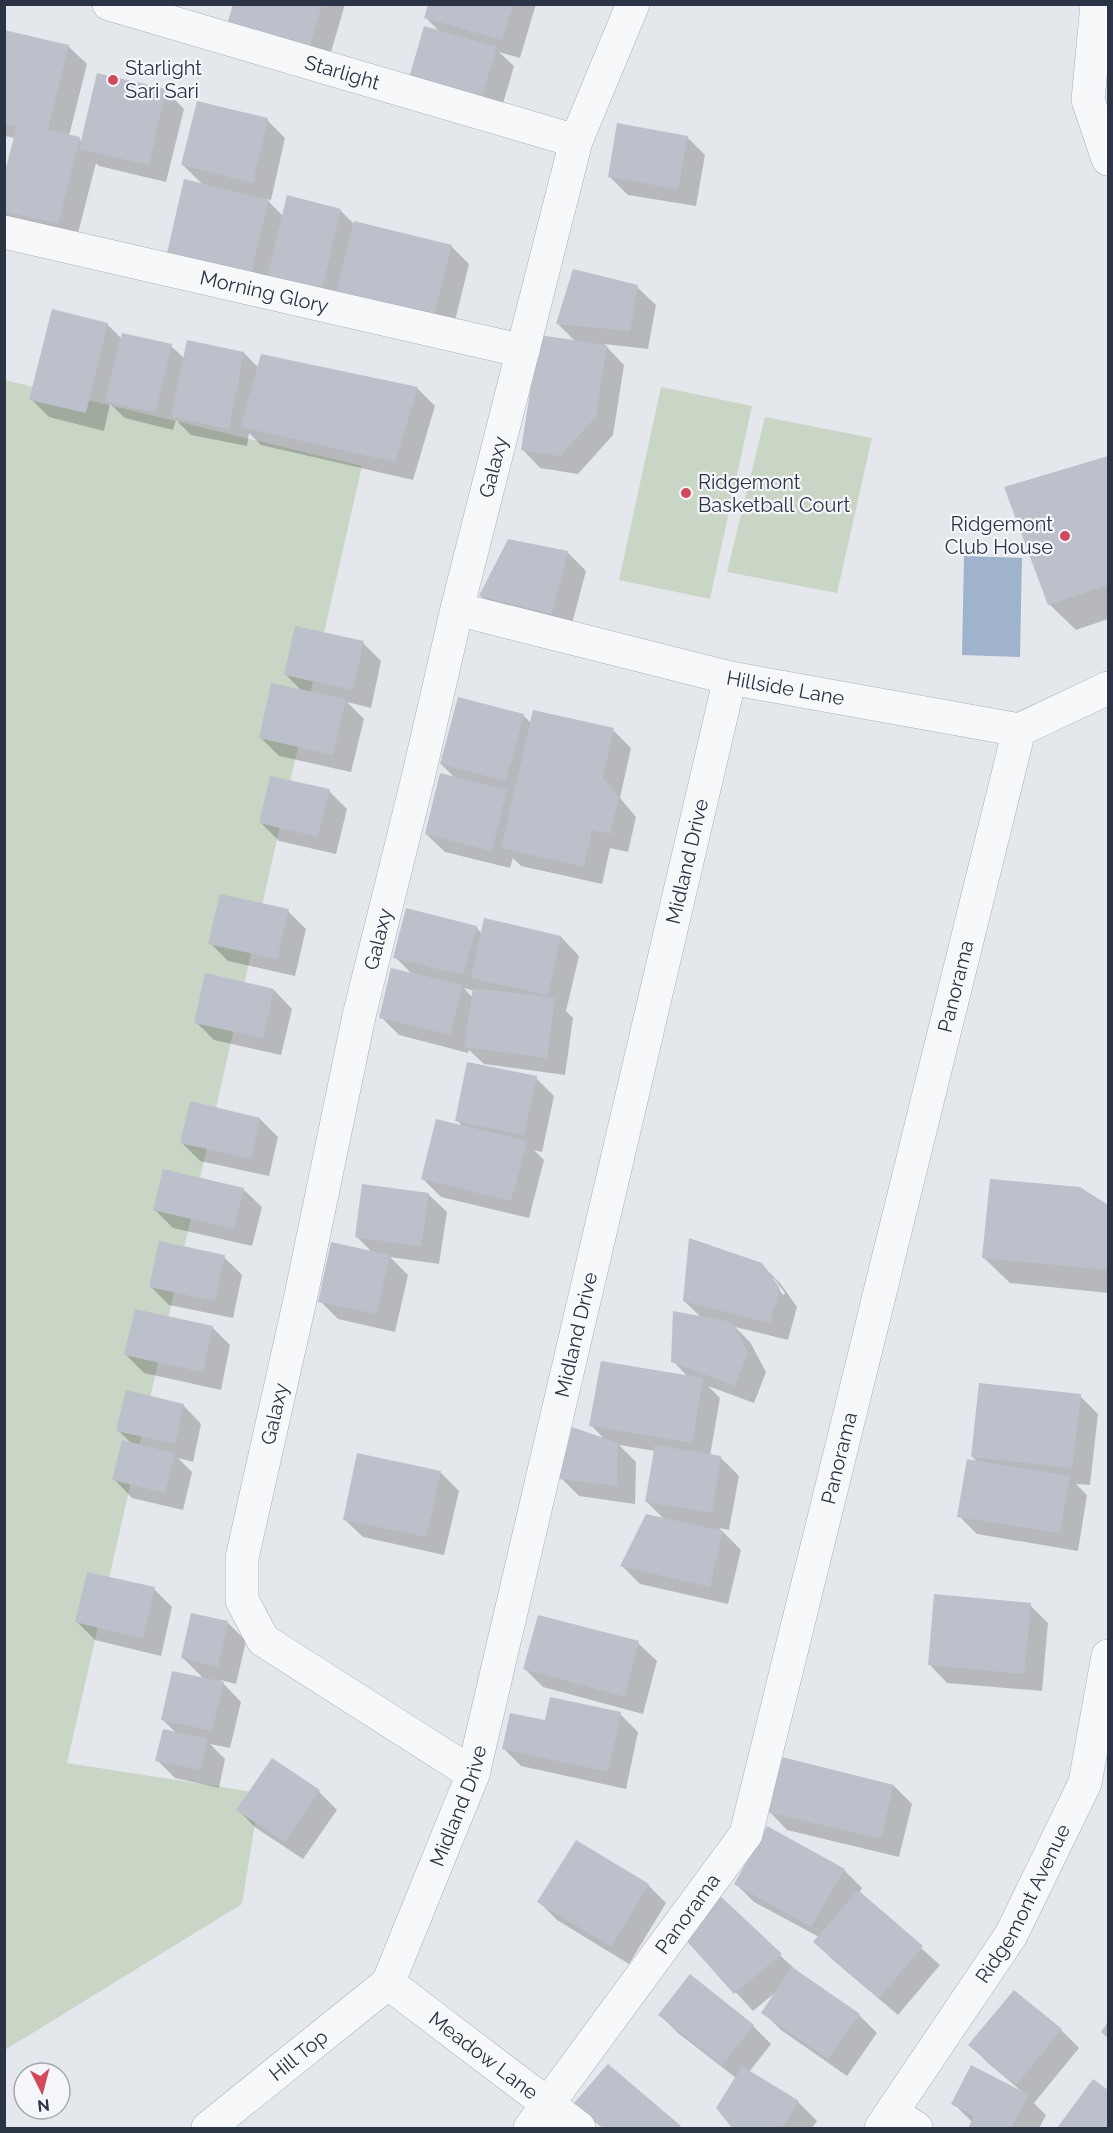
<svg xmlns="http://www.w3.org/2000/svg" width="1113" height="2133" viewBox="0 0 1113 2133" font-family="Raleway,sans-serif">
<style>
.green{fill:#c9d6c5}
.water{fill:#9fb4cc}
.shadow{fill:#0003;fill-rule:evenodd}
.building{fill:#bbc0ca}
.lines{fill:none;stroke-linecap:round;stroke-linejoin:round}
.minor-casing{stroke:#a9aeb7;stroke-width:34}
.minor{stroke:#f7f8fa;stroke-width:33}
.poi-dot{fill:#d1495b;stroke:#f4f6f9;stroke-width:2}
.labels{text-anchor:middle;stroke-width:4.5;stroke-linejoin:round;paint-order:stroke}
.poi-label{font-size:20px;fill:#2b3445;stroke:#f4f6f9;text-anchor:start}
.street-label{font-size:20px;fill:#2b3445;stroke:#f4f6f9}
</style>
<rect width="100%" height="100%" fill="#e4e7ec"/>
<g class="green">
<polygon points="5,380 362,466 67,1763 260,1793 242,1904 5,2050"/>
<polygon points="661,387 752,406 710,599 619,580"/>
<polygon points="765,417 872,438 837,593 727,572"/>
</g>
<polygon class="water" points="964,556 1022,558 1020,657 962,655"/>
<g class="shadow">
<polygon points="235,4 345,4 325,73"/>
<polygon points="430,4 536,4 520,58 499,52 514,66 497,124 441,33 426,18"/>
<polygon points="4,31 68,46 87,64 69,136 79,139 82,142 98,75 166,91 184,109 166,182 99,166 96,163 76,241 16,227 4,215 4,181 15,138 4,136"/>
<polygon points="267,120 285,138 271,200 266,199 284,217 340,210 355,225 451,246 469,264 452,333 186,270 204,186 183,165"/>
<polygon points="687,137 705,155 696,206 628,195 610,177"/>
<polygon points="637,287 656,305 648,349 604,344 624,365 613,435 578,474 540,468 522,449 576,342 557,323"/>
<polygon points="107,324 122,339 171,346 185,359 244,353 259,368 417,388 435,406 413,480 261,445 249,433 247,446 191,435 176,420 173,430 125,418 110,404 104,431 49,417 31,399"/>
<polygon points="1108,458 1108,619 1076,630 1049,604 1006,488"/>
<polygon points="509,541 568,553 586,571 570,631 499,614 481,596"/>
<polygon points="363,643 381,661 371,708 347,702 364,719 351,772 279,756 261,738 302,691 285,674"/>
<polygon points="523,715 532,724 613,730 631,748 620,798 636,817 628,852 610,848 602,884 521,866 513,858 510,868 445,852 426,834 456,779 441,764"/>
<polygon points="329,791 347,809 336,854 279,841 261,823"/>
<polygon points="288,911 306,929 295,976 228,961 210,943"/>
<path d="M476 927 482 934 561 937 579 956 566 1011 573 1018 565 1075 484 1064 469 1050 468 1053 399 1035 381 1017 412 974 395 957ZM464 988 474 991 473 997 469 994Z"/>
<polygon points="274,990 292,1009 281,1055 214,1040 196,1022"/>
<polygon points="536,1078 554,1096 542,1152 534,1150 544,1160 529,1218 441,1197 423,1179 463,1127 457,1120"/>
<polygon points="260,1119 278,1137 269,1176 200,1161 182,1143"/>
<polygon points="243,1189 262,1207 252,1246 173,1228 155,1210"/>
<polygon points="1079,1189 1108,1206 1108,1293 1010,1283 983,1257"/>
<polygon points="428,1194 447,1212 439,1264 390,1257 408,1275 395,1332 338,1319 320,1301 373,1253 356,1236"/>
<polygon points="224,1257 242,1275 233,1318 169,1305 151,1287"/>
<path d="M761 1264 780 1283 797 1307 788 1340 735 1327 750 1342 766 1372 754 1403 708 1386 720 1398 710 1456 721 1458 739 1476 729 1530 719 1528 741 1550 728 1604 640 1584 622 1566 664 1519 647 1502 655 1451 619 1445 636 1462 635 1504 579 1496 561 1478 605 1440 591 1425 689 1378 673 1361 702 1318 684 1301ZM771 1278H774L785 1293 783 1295Z"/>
<polygon points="212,1327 230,1345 221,1390 144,1373 126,1355"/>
<polygon points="1080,1396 1098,1414 1090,1485 1076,1484 1087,1495 1078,1551 977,1534 959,1516 978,1463 973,1457"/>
<polygon points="183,1405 201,1424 193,1462 178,1458 192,1472 183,1510 132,1498 114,1479 132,1444 118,1430"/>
<polygon points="441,1473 459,1491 444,1555 363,1537 344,1519"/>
<polygon points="154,1589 172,1607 161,1656 95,1640 77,1622"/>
<polygon points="1030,1605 1048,1623 1042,1691 947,1683 929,1664"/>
<polygon points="228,1623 246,1641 236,1684 220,1680 241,1702 230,1748 210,1744 225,1759 219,1788 175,1778 157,1760 177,1734 162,1719 204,1679 183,1658"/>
<polygon points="638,1643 657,1661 643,1714 543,1687 525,1669"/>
<polygon points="620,1714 638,1732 626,1789 521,1766 503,1748 546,1722"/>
<polygon points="272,1760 319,1792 337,1810 303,1859 256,1828 238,1810"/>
<polygon points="894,1786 912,1804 899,1857 787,1830 769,1811"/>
<polygon points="844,1870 862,1888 859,1893 940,1965 898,2015 833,1960 815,1942 819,1937 754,1902 736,1884"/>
<polygon points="648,1885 666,1903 629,1964 557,1920 539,1902"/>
<polygon points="717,1896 799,1973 859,2015 877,2033 847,2076 781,2030 763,2012 776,1992 753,2011 687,1939"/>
<polygon points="660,2015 753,2026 771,2044 749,2072 798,2102 817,2121 812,2128 734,2128 717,2108 736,2078 678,2033"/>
<polygon points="1061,2030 1079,2048 1034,2103 1046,2115 1039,2128 970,2128 973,2123 953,2103 1025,2094 988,2063 970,2045"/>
<polygon points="608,2066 681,2128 603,2128 594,2121 576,2103"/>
<polygon points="1094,2081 1108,2092 1108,2128 1059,2128"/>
</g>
<g class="building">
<polygon points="233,4 322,4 307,56 225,32"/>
<polygon points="428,5 513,5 502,40 424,18"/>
<polygon points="424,26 497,47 479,107 407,85"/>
<polygon points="4,30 69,45 48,130 80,137 58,224 4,211 4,175 17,126 4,123"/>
<polygon points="97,73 166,89 149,165 79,149"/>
<polygon points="197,101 268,118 253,183 181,165"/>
<polygon points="617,123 688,136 678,189 608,177"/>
<polygon points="184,179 269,200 251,273 167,253"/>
<polygon points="287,195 341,209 321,292 267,279"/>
<polygon points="354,221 452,245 434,316 336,293"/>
<polygon points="573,269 638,285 630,331 556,324"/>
<polygon points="52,309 108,323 86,413 29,400"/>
<polygon points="122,333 172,344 155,413 105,401"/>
<polygon points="539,335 607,345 596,417 560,456 521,450"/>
<polygon points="187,340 244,352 229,429 171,417"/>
<polygon points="261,354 418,387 395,462 241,427"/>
<polygon points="1108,456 1108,585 1048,605 1004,487"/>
<polygon points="508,539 568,551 552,614 479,596"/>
<polygon points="295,626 364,641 353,690 284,675"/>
<polygon points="271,683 346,699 333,755 259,738"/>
<polygon points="458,697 524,714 506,781 440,764"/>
<polygon points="533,710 614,728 603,778 619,798 610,834 592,830 584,867 501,848"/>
<polygon points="440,773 507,790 492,851 425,834"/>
<polygon points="270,776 330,789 318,837 259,823"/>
<polygon points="220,894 289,909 277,959 208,944"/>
<polygon points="406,908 477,926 463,975 393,958"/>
<polygon points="484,918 561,936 548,995 471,978"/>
<polygon points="391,968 463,985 450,1035 379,1018"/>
<polygon points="205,973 274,989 263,1038 194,1023"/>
<polygon points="473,988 555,998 547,1058 464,1047"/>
<polygon points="467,1062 537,1076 524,1135 455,1121"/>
<polygon points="190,1101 260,1118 251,1159 180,1143"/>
<polygon points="436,1119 527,1141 511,1201 421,1179"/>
<polygon points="163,1169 244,1188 234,1229 153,1210"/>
<polygon points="990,1179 1080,1187 1108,1205 1108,1270 982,1258"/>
<polygon points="362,1184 429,1193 421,1247 355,1237"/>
<polygon points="689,1238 762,1263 780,1288 770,1323 683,1301"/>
<polygon points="159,1241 225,1255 215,1301 149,1287"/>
<polygon points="331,1242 390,1255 377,1314 318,1302"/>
<polygon points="135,1309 213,1326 203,1372 124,1355"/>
<polygon points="673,1311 732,1322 748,1353 735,1386 671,1362"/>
<polygon points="601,1361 703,1378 692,1443 589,1426"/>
<polygon points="979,1383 1081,1394 1072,1468 971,1457"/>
<polygon points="126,1390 184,1404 175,1444 116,1431"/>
<polygon points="572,1427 618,1443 617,1486 559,1479"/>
<polygon points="122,1440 175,1453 165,1493 112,1480"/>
<polygon points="655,1445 721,1456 712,1513 645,1502"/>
<polygon points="357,1453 441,1471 426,1537 343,1520"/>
<polygon points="967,1459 1070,1476 1060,1533 957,1517"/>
<polygon points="646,1514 723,1531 710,1587 620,1566"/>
<polygon points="87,1572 155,1587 143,1639 75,1622"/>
<polygon points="934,1594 1031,1603 1024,1674 928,1665"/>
<polygon points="191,1613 228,1621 218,1667 181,1658"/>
<polygon points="538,1615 639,1641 625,1697 523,1669"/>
<polygon points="172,1671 224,1682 212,1731 161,1720"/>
<polygon points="550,1697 621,1712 608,1772 502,1749 510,1713 545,1720"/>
<polygon points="163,1729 207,1739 201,1770 155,1761"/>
<polygon points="782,1757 894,1785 881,1839 767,1812"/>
<polygon points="272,1758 320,1790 285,1842 236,1810"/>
<polygon points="767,1826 845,1869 811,1927 734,1884"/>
<polygon points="576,1840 649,1884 611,1947 537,1902"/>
<polygon points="858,1890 923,1946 879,1998 813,1942"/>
<polygon points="717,1893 782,1954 734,1994 685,1939"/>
<polygon points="792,1967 860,2014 828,2059 761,2013"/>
<polygon points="690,1974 754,2025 722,2065 658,2015"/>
<polygon points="1014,1990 1062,2029 1016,2085 968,2045"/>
<polygon points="1108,2022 1108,2038 1101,2032"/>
<polygon points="608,2064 681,2126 678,2128 603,2128 574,2103"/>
<polygon points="971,2065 1029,2095 1011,2128 968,2128 974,2116 951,2104"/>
<polygon points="742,2066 799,2101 782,2128 732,2128 716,2108"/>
<polygon points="1093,2079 1108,2090 1108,2128 1057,2128"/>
</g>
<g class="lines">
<defs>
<g id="minor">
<path id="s1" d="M109 4 576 141"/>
<polyline points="1097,4 1088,100 1108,159"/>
<path id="s2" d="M4 232 523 351"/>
<path id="s3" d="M457 609 730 678 1019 730 1108 688"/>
<path id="s4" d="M473 1774 263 1640 242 1600V1558L300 1300 359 1016 418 778 457 609 576 141 633 4"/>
<path id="s5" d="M388 1983 579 2128"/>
<polyline points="892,2113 916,2128"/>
<path id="s6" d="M208 2128 388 1983 473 1774 730 678"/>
<path id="s7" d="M530 2128 746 1834 1019 730"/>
<path id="s8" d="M881 2128 1011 1935 1085 1783 1108 1656"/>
</g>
</defs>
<use href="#minor" class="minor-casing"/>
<use href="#minor" class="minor"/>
</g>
<g class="poi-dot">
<circle cx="113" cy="80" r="6"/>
<circle cx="686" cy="493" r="6"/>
<circle cx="1065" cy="536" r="6"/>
</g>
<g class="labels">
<g class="poi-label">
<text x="125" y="75">Starlight<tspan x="125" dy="23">Sari Sari</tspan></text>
<text x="698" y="489">Ridgemont<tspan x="698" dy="23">Basketball Court</tspan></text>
<text x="1053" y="531" text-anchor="end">Ridgemont<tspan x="1053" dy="23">Club House</tspan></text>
</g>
<g class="street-label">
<text dy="7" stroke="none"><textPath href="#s1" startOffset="243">Starlight</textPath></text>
<text dy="7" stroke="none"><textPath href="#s2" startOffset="267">Morning Glory</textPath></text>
<text dy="7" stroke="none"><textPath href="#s4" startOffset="1456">Galaxy</textPath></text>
<text dy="7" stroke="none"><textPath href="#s3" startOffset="338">Hillside Lane</textPath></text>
<text dy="7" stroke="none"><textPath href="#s6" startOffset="1394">Midland Drive</textPath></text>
<text dy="7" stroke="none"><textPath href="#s4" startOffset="970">Galaxy</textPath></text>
<text dy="7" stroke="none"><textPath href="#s7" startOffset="1238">Panorama</textPath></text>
<text dy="7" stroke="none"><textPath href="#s6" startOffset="908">Midland Drive</textPath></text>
<text dy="7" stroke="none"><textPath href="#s4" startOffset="484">Galaxy</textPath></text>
<text dy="7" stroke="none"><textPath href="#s7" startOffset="752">Panorama</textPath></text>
<text dy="7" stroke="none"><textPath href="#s6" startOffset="422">Midland Drive</textPath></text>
<text dy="7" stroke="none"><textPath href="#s8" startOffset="266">Ridgemont Avenue</textPath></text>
<text dy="7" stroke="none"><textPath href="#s7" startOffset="266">Panorama</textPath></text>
<text dy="7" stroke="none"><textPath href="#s5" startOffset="120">Meadow Lane</textPath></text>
<text dy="7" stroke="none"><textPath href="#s6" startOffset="116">Hill Top</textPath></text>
</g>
</g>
<rect width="1113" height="2133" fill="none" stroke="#2b3445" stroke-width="12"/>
<g transform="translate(42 2091) rotate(174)"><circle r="28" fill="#f4f6f9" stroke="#a4a8b1" stroke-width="1.5"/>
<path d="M0-4.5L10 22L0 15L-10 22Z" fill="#d1495b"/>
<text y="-9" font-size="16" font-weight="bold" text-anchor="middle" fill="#2b3445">N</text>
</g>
</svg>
